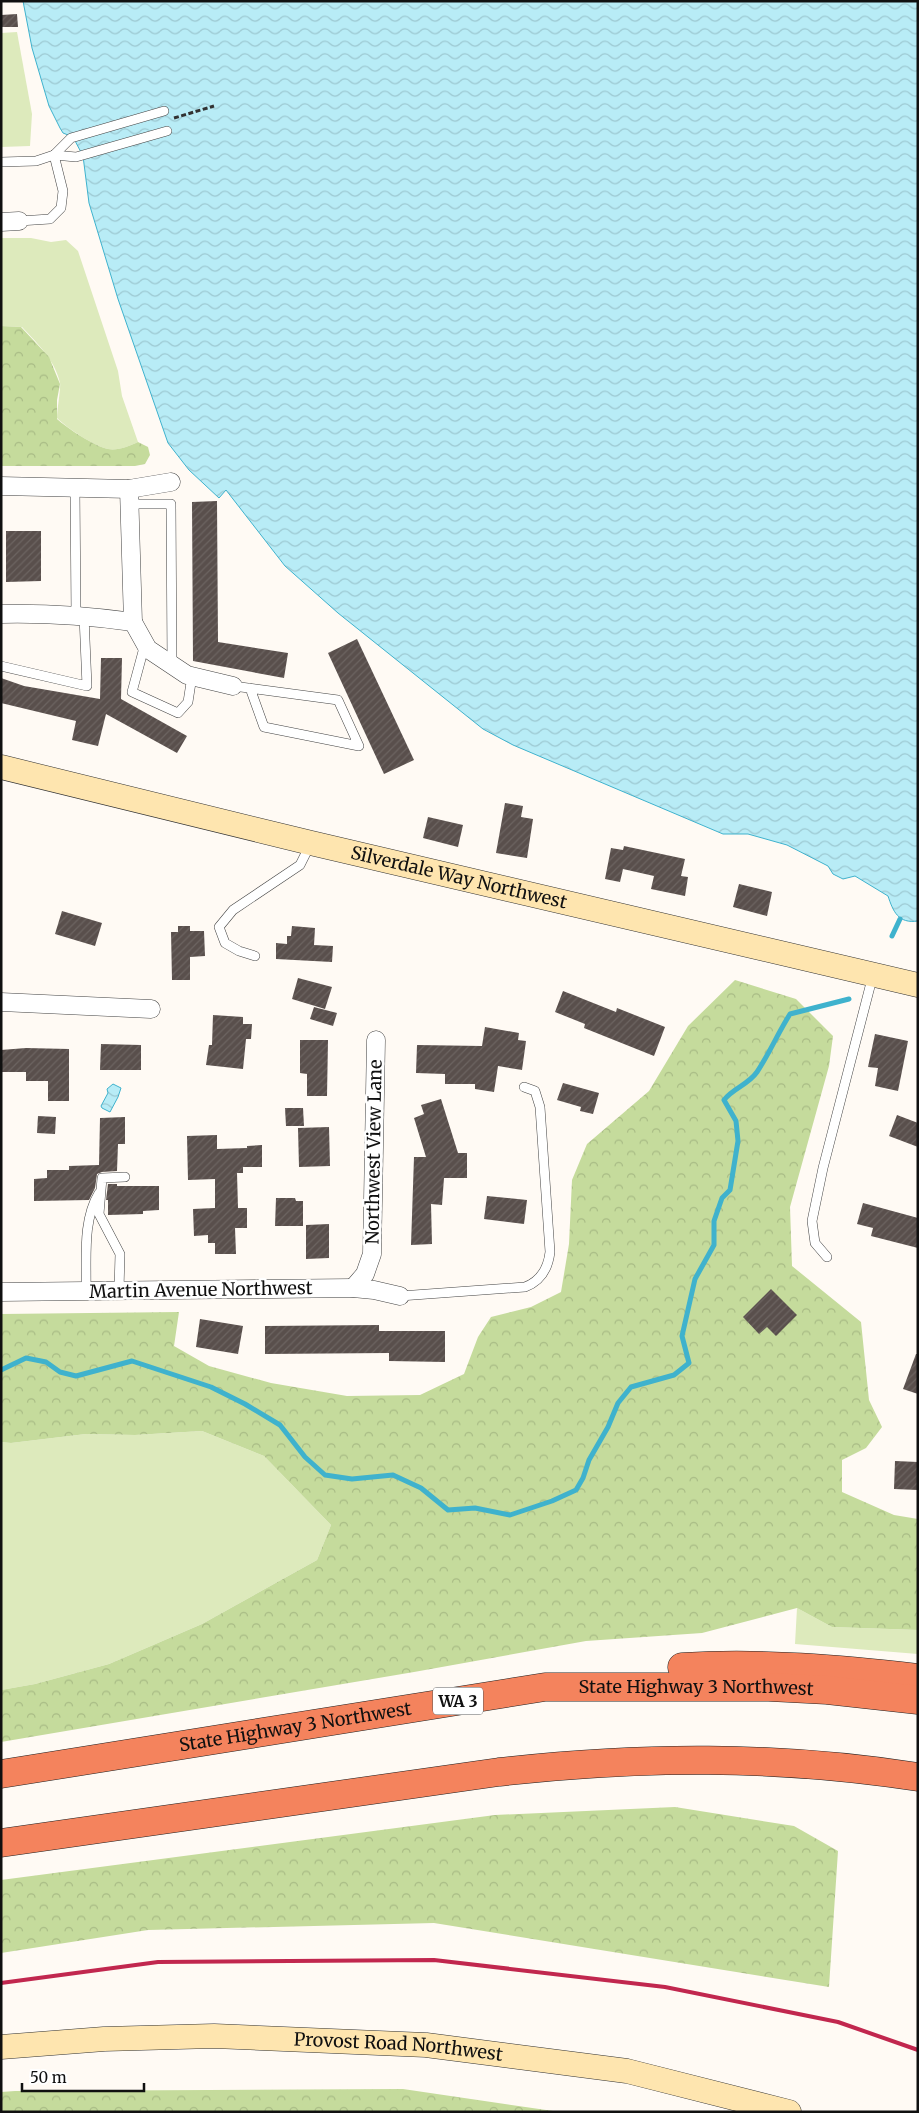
<svg xmlns="http://www.w3.org/2000/svg" width="919" height="2113" viewBox="0 0 919 2113" font-family="Merriweather,serif">
<style>
.grass{fill:#ddeabc}
.forest{fill:url(#forest-crowns)}
.water{fill:url(#water-waves);stroke:#3fb2cd}
.lines{fill:none;stroke-linecap:round;stroke-linejoin:round}
.stream{stroke:#3fb2cd;stroke-width:5}
.building{fill:url(#building-hatch)}
.lane-casing{stroke:#434343;stroke-width:10}
.street-casing{stroke:#434343;stroke-width:19}
.secondary-casing{stroke:#323232;stroke-width:25}
.highway-casing{stroke:#212121;stroke-width:29}
.path{stroke:#323232;stroke-width:3;stroke-dasharray:5 2.5;stroke-linecap:butt}
.lane{stroke:#fff;stroke-width:9}
.street{stroke:#fff;stroke-width:18}
.secondary{stroke:#fee5af;stroke-width:24}
.highway{stroke:#f4835d;stroke-width:28}
.rail{stroke:#c1274e;stroke-width:4}
.labels{text-anchor:middle;stroke-width:5;stroke-linejoin:round;paint-order:stroke}
.shield{fill:#fff;stroke:#585858;stroke-width:1}
.shield-label{font-size:16px;font-weight:bold;fill:#101010}
.street-label{font-size:18px;fill:#101010;stroke:#fff}
</style>
<defs>
<pattern id="forest-crowns" width="20" height="18" patternUnits="userSpaceOnUse" patternTransform="scale(1.25)"><rect width="20" height="18" fill="#c5db9c"/><path d="M2 6a3 3 0 1 1 6 0M12 15a3 3 0 1 1 6 0" fill="none" stroke="#a8bb85"/></pattern>
<pattern id="water-waves" width="16" height="10" patternUnits="userSpaceOnUse" patternTransform="scale(1.25)"><rect width="16" height="10" fill="#b8ecf6"/><path d="M0 5q4-4 8 0t8 0" fill="none" stroke="#9dc9d2"/></pattern>
<pattern id="building-hatch" width="6" height="6" patternUnits="userSpaceOnUse" patternTransform="scale(1.25)"><rect width="6" height="6" fill="#594f4c"/><path d="M-1 1l2-2M0 6l6-6M5 7l2-2" fill="none" stroke="#6c6461"/></pattern>
</defs>
<rect width="100%" height="100%" fill="#fffaf4"/>
<g class="grass">
<polygon points="17,32 32,114 30,146 1,147 1,33"/>
<path d="M1 238H31L51 242 66 240 78 251 118 371 122 396 138 442C130 446 117 451 108 449 94 446 67 428 57 418 57 410 61 387 60 383 55 360 37 343 22 327L1 326Z"/>
<polygon points="202,1431 264,1456 331,1525 317,1560 202,1624 109,1664 35,1684 1,1690 1,1442 11,1443 86,1434 135,1435"/>
<polygon points="797,1608 832,1627 918,1630 918,1654 795,1644"/>
</g>
<g class="forest">
<path d="M1 326 21 327 49 357 60 384 57 400V419C67 428 94 446 108 449 117 451 130 446 138 442L148 447 150 455 145 464 135 466H1Z"/>
<polygon points="735,980 796,999 833,1036 829,1066 790,1207 792,1266 861,1322 869,1400 882,1427 866,1448 842,1460 842,1492 894,1515 918,1519 918,1630 832,1627 797,1608 702,1633 586,1641 414,1672 1,1742 1,1690 35,1684 109,1664 202,1624 317,1560 331,1525 264,1456 202,1431 135,1435 86,1434 11,1443 1,1442 1,1314 179,1312 174,1346 209,1366 271,1383 347,1396 420,1395 464,1374 478,1337 491,1317 531,1307 561,1292 569,1244 572,1180 587,1144 649,1091 688,1026"/>
<polygon points="675,1807 794,1826 838,1851 829,1987 434,1923 148,1930 1,1953 1,1880 495,1815"/>
<polygon points="403,2089 560,2112 1,2112 1,2092 15,2091"/>
</g>
<g class="water">
<path d="M23 1H918V921C898 924 893 911 888 896L855 876 843 879 833 874 828 866 787 845 748 834H723L513 745 483 729 338 613 285 566 226 490 219 498 189 470 168 443 118 299 89 203 83 156 73 137 63 133 60 128 49 106 32 48Z"/>
<polygon points="113,1084 121,1088 118,1097 110,1112 102,1108 101,1106 108,1093 107,1089"/>
</g>
<g class="lines">
<g class="stream">
<polyline points="892,936 900,919"/>
<path d="M1 1370 26 1358 46 1362 60 1372 76 1376 132 1361 211 1387 245 1404 280 1425 305 1457 325 1475 352 1479 393 1475 421 1488 448 1510 475 1508 510 1515 552 1501 576 1490 583 1478 589 1460 608 1427 618 1403 631 1387 674 1375 689 1363 682 1336 695 1279 714 1245V1221L722 1198 730 1190 738 1141 736 1121 724 1100C733 1088 748 1085 757 1072 769 1054 778 1033 790 1014L849 999"/>
</g>
</g>
<g class="building">
<polygon points="17,14 18,27 1,27 1,15"/>
<polygon points="217,501 218,642 288,653 284,678 193,661 192,502"/>
<polygon points="6,531 41,531 41,581 6,582"/>
<polygon points="357,639 414,760 384,774 328,653"/>
<polygon points="101,658 122,658 121,699 187,736 177,753 106,714 98,746 72,740 76,721 1,703 1,678 24,686 100,699"/>
<polygon points="505,803 523,806 521,817 533,819 527,858 496,853"/>
<polygon points="428,817 463,825 458,847 423,838"/>
<polygon points="624,846 685,859 681,876 688,877 685,896 651,889 654,876 623,869 620,882 605,879 611,848 623,850"/>
<polygon points="739,884 772,892 767,916 733,907"/>
<polygon points="62,911 102,923 95,946 55,934"/>
<polygon points="178,926 190,926 190,931 204,931 205,956 190,957 190,980 172,980 171,932 178,932"/>
<polygon points="292,926 315,928 314,945 333,946 332,962 276,959 276,943 287,944 287,936 291,936"/>
<polygon points="298,978 332,987 325,1009 292,999"/>
<polygon points="563,991 616,1012 617,1008 665,1027 654,1056 584,1028 585,1024 555,1012"/>
<polygon points="314,1007 337,1013 333,1026 310,1019"/>
<polygon points="213,1015 243,1017 243,1024 252,1024 251,1039 246,1039 243,1069 206,1065 209,1045 212,1045"/>
<polygon points="485,1027 519,1033 518,1040 526,1041 522,1070 498,1066 494,1092 475,1089 475,1084 445,1084 445,1074 416,1073 417,1045 482,1046"/>
<polygon points="875,1034 908,1041 898,1091 875,1086 878,1068 868,1067"/>
<polygon points="300,1040 328,1040 327,1096 307,1096 307,1074 300,1073"/>
<polygon points="101,1044 141,1045 141,1070 100,1070"/>
<polygon points="26,1048 69,1049 69,1101 48,1101 48,1081 26,1081 26,1072 1,1072 1,1050"/>
<polygon points="563,1083 599,1093 593,1114 580,1111 581,1107 557,1100"/>
<polygon points="441,1099 458,1153 467,1153 467,1178 444,1178 442,1205 431,1204 432,1244 411,1245 414,1157 426,1157 414,1118 424,1114 421,1105"/>
<polygon points="285,1108 303,1108 304,1126 286,1126"/>
<polygon points="897,1115 918,1123 918,1147 889,1136"/>
<polygon points="38,1116 56,1117 55,1134 37,1133"/>
<polygon points="125,1117 125,1144 118,1144 117,1171 102,1172 97,1174 95,1188 89,1200 34,1201 34,1179 47,1178 47,1170 69,1170 69,1166 99,1165 100,1118"/>
<polygon points="329,1127 330,1166 299,1167 298,1128"/>
<polygon points="217,1135 217,1149 247,1148 247,1146 262,1145 262,1167 243,1167 243,1173 237,1173 238,1208 247,1208 247,1228 235,1228 236,1254 215,1254 215,1243 208,1243 208,1235 194,1236 193,1209 215,1208 215,1179 188,1180 187,1136"/>
<polygon points="108,1184 117,1184 117,1186 159,1186 159,1210 143,1211 143,1214 108,1215 108,1200 106,1200"/>
<polygon points="487,1196 527,1200 524,1224 484,1219"/>
<polygon points="276,1198 295,1198 296,1201 303,1201 303,1226 275,1226"/>
<polygon points="863,1203 918,1218 918,1248 871,1236 873,1228 857,1224"/>
<polygon points="329,1224 329,1258 306,1259 306,1225"/>
<polygon points="771,1289 797,1315 776,1336 767,1327 759,1334 743,1317"/>
<polygon points="200,1319 243,1326 238,1354 196,1347"/>
<polygon points="379,1325 379,1331 445,1331 445,1362 389,1361 389,1353 265,1354 265,1326"/>
<polygon points="916,1354 918,1354 918,1394 903,1389"/>
<polygon points="895,1461 918,1462 918,1490 894,1489"/>
</g>
<g class="lines">
<defs>
<g id="lane">
<polyline points="54,155 71,138 164,111"/>
<polyline points="1,162 36,161 54,155 76,157 167,131"/>
<polyline points="19,221 50,219 61,208 63,191 54,155"/>
<polyline points="75,488 76,616"/>
<polyline points="129,504 171,504 172,665"/>
<polyline points="145,644 132,692 178,713 188,702 192,676"/>
<polyline points="1,666 87,686 84,616"/>
<polyline points="233,686 338,700 359,746 264,727 250,688"/>
<polyline points="255,956 239,951 225,943 219,927 233,910 300,865 311,843"/>
<polyline points="827,1257 815,1243 812,1221 823,1168 873,975"/>
<polyline points="119,1290 120,1254 99,1214 102,1178 125,1177"/>
<path d="M86 1291C87 1259 82 1221 99 1193"/>
<path d="M400 1296 525 1287C541 1281 548 1269 550 1252L540 1107 535 1091 524 1087"/>
</g>
<g id="street">
<polyline points="1,222 19,221"/>
<polyline points="1,486 129,489 171,482"/>
<polyline points="129,489 133,622"/>
<path d="M1 614C46 613 89 616 133 622L148 649 187 675 233 686"/>
<polyline points="1,1002 151,1009"/>
<polyline points="353,1288 365,1274 372,1254 376,1040"/>
<polyline points="1,1292 353,1288 374,1290 400,1296"/>
</g>
<g id="secondary">
<path id="s1" d="M1 767 311 843 918 985"/>
<path id="s2" d="M1 2047 104 2039 214 2036 426 2045 627 2071 789 2112"/>
</g>
<g id="highway">
<path d="M682 1667C761 1662 840 1669 918 1678"/>
<path id="s3" d="M1 1774 545 1687H769L827 1690 918 1700"/>
<path d="M1 1843 499 1772C642 1756 775 1755 918 1777"/>
</g>
</defs>
<use href="#lane" class="lane-casing"/>
<use href="#street" class="street-casing"/>
<use href="#secondary" class="secondary-casing"/>
<use href="#highway" class="highway-casing"/>
<polyline class="path" points="174,118 214,106"/>
<use href="#lane" class="lane"/>
<use href="#street" class="street"/>
<use href="#secondary" class="secondary"/>
<use href="#highway" class="highway"/>
<polyline class="rail" points="1,1983 158,1962 434,1960 665,1987 838,2022 918,2050"/>
</g>
<g class="labels">
<rect class="shield" x="433" y="1687.5" width="50" height="27" rx="4"/>
<g class="shield-label">
<text x="458" y="1707">WA 3</text>
</g>
<g class="street-label">
<text dy="6" stroke="none"><textPath href="#s1" startOffset="471">Silverdale Way Northwest</textPath></text>
<text transform="translate(374 1152) rotate(-89)" y="6">Northwest View Lane</text>
<text transform="translate(201 1290) rotate(-1)" y="6">Martin Avenue Northwest</text>
<text dy="6" stroke="none"><textPath href="#s3" startOffset="702">State Highway 3 Northwest</textPath></text>
<text dy="6" stroke="none"><textPath href="#s3" startOffset="298">State Highway 3 Northwest</textPath></text>
<text dy="6" stroke="none"><textPath href="#s2" startOffset="398">Provost Road Northwest</textPath></text>
</g>
</g>
<rect width="919" height="2113" fill="none" stroke="#101010" stroke-width="5"/>
<path d="M22 2083v8h122v-8" fill="none" stroke="#101010" stroke-width="2.5"/>
<text x="30" y="2083" font-size="15" fill="#101010" stroke="#ffffff" stroke-width="4" paint-order="stroke">50 m</text>
</svg>
